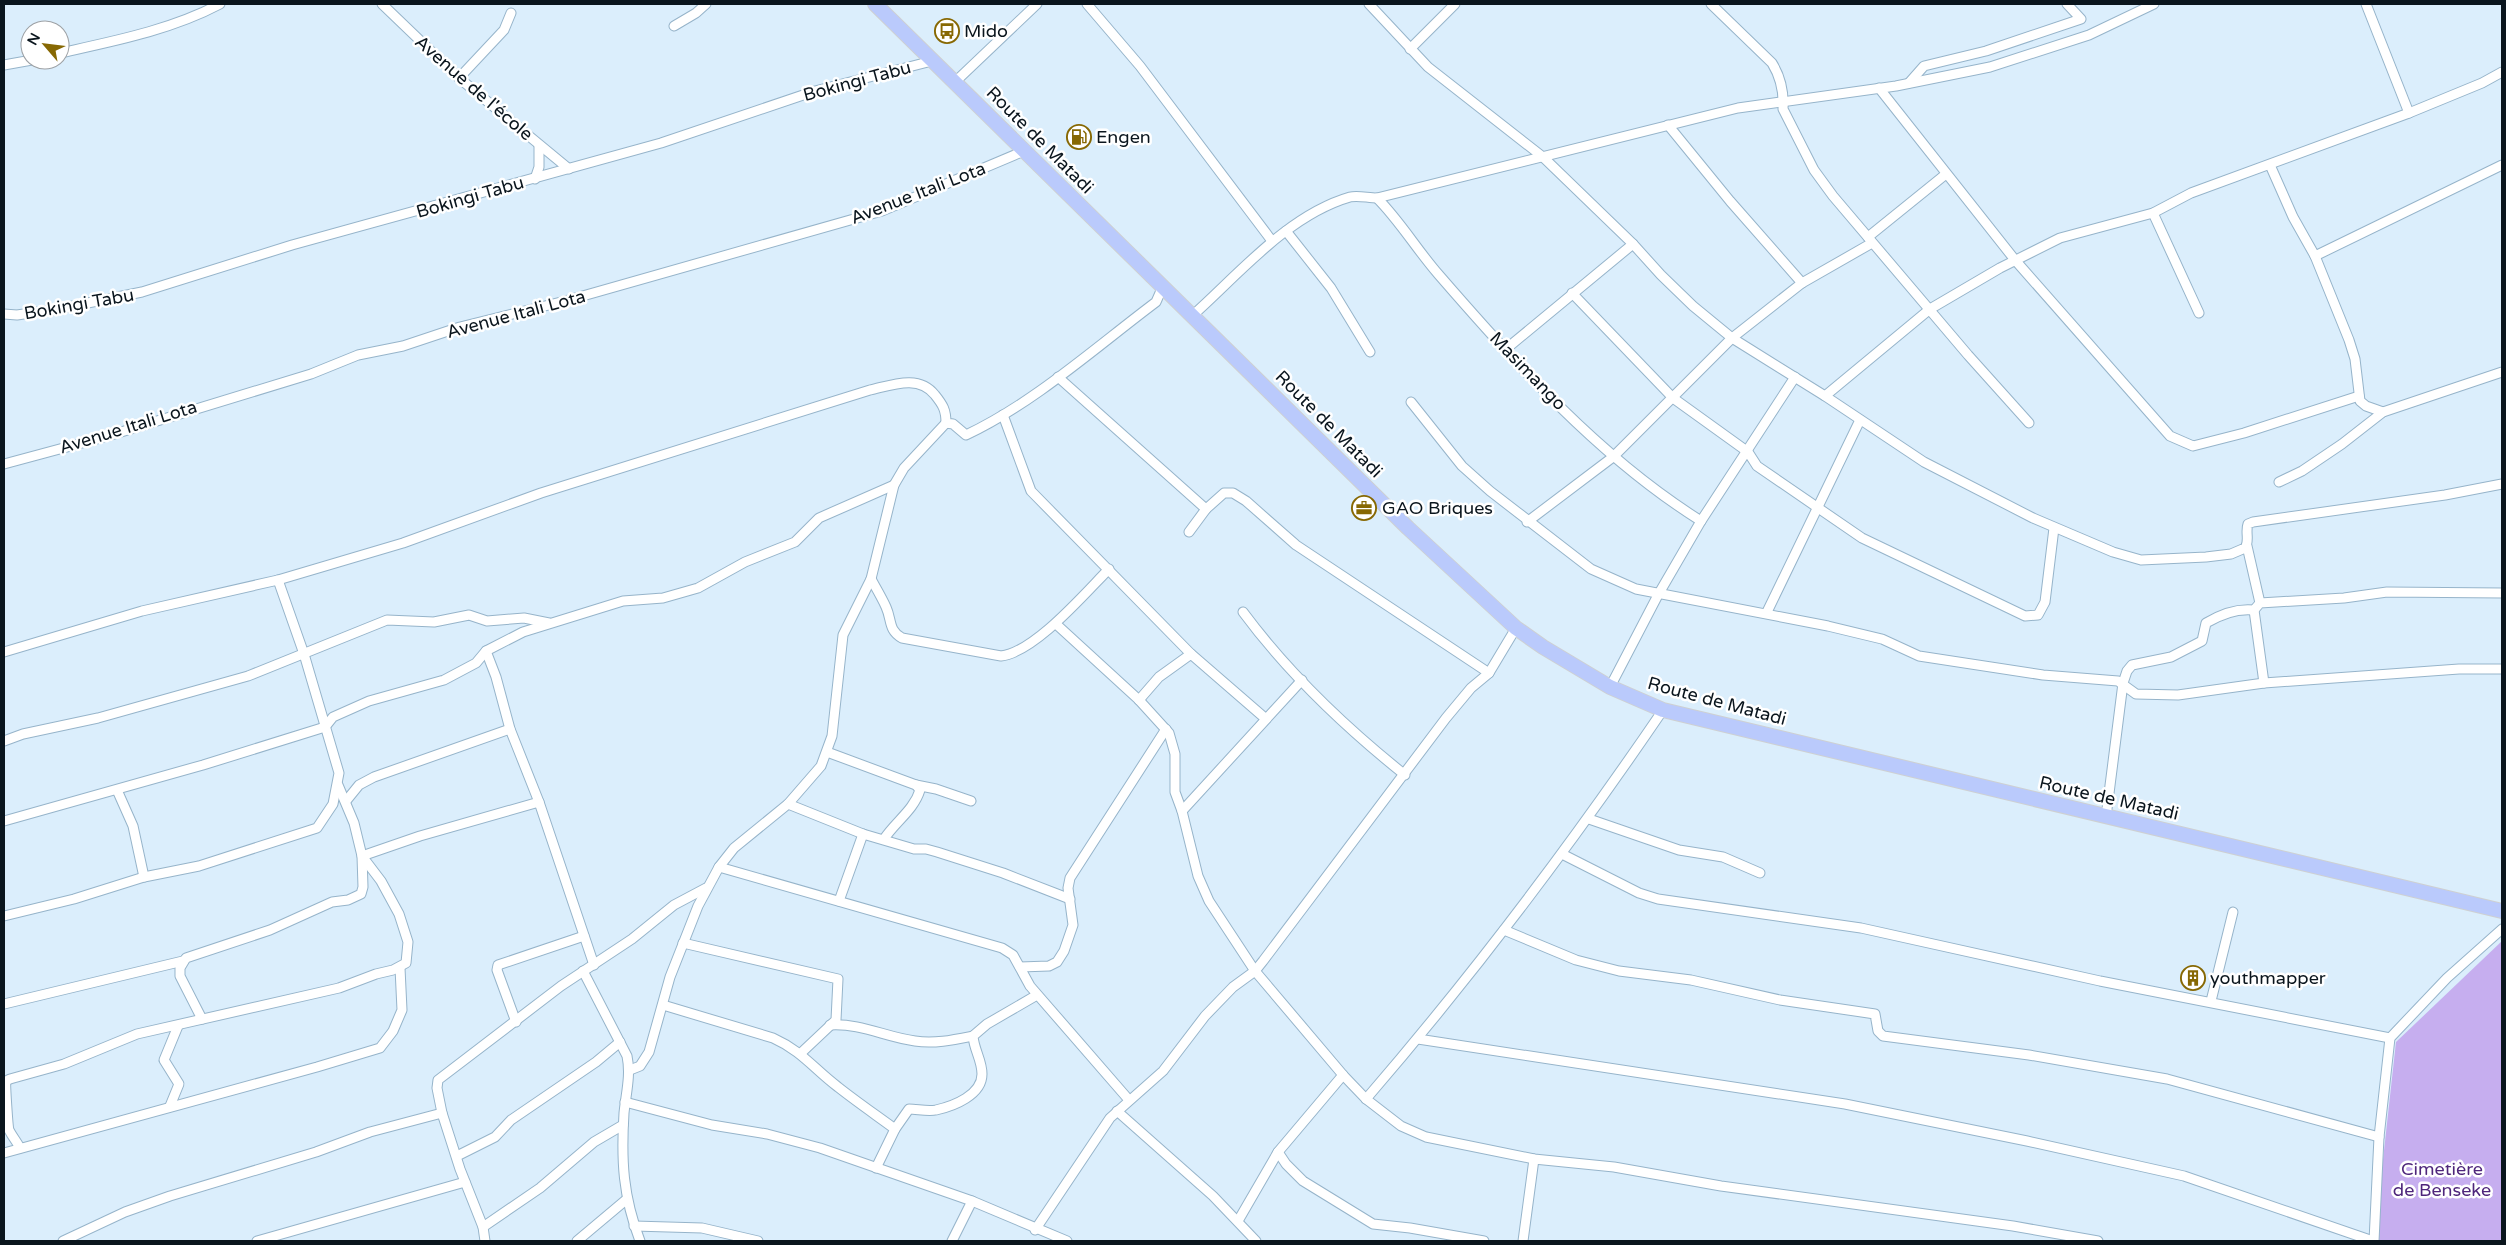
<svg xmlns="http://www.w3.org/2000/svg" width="2506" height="1245" viewBox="0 0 2506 1245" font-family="'Varela Round',sans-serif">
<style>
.green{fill:#c6aeef}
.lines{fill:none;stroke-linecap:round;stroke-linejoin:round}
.minor-casing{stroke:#96b4ca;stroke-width:11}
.trunk-casing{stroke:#ced0d2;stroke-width:16}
.minor{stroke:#fff;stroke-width:9}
.trunk{stroke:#bacafc;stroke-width:14}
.labels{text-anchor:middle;stroke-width:5;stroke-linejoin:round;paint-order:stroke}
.poi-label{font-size:18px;fill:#0a151d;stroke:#fff;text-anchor:start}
.street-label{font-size:18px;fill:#0a151d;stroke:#fff}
.park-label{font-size:18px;fill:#4e267b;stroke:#fff}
</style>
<rect width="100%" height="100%" fill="#dbeefc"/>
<polygon class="green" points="2502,941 2502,1241 2374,1241 2396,1042"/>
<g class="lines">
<defs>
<g id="minor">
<polyline points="382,4 459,78 569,169"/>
<polyline points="1087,4 1140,66 1272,241"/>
<path d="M1369 4 1428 67 1543 157 1633 244 1661 275 1693 306 1732 338 1825 396 1924 462 2033 518 2113 552 2141 560 2206 557 2231 554 2245 548C2250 541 2245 532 2248 524L2253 522 2445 495 2502 484"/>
<path d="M1711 4 1772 63C1780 76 1784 93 1783 109L1814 170 1833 196 1968 355 2029 423"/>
<polyline points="2366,4 2409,113"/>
<polyline points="674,26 696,13 706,4"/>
<polyline points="1410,49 1455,4"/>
<path d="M60 53C114 41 171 30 220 4"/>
<polyline points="4,65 32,60"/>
<polyline points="459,78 504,30 511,13"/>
<polyline points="955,82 1037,4"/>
<polyline points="1909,83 1924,66 1986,51 2081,19 2067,4"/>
<polyline points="1879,88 2015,260 2170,436 2193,446 2244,433 2359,396"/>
<polyline points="1668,125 1730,201 1802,283"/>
<polyline points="2270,165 2293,217 2315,256 2349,340 2355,359 2360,401 2366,406 2383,412"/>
<polyline points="535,179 539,167 539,146"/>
<path d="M1377 198C1400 221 1417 250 1439 275 1517 365 1599 457 1701 521"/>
<polyline points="2153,213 2199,313"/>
<polyline points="1286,231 1331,288 1370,352"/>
<polyline points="1868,237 1946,174"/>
<polyline points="2315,256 2502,165"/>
<polyline points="1572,293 1673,398 1748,452 1757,466 1862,538 2025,616 2038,615 2045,602 2054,528"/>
<polyline points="4,314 17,315 58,309 142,292 292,245 661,143 815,91 932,61"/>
<path d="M1193 315C1239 274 1288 215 1350 197 1358 195 1368 198 1377 198L1738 108 1896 86 1990 67 2089 35 2154 4"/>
<polyline points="1506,349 1633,244"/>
<polyline points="1058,377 1206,509"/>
<polyline points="1825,396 1930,309 2000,268 2060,238 2153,213 2191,193 2409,113 2482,83 2502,72"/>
<polyline points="1411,402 1462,466 1490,491 1591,569 1636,589 1828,626 1882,639 1919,656 2043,675 2118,681 2136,694 2178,695 2264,683 2459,669 2502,669"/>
<polyline points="1003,415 1031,491 1191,654"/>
<polyline points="4,464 108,436 311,374 358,355 403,346 460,327 565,301 882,211 1024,151"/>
<polyline points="2279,482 2302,471 2342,444 2383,412 2502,372"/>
<polyline points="1527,522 1613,457 1732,338 1802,283 1872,243"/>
<polyline points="1189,532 1206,509 1224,493 1233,493 1246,501 1296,545 1489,673"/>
<polyline points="2247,546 2260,603"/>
<path d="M871 579C876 588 882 598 886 607 892 620 888 630 902 638L1001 656C1035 652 1085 593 1109 569"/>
<polyline points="2254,610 2264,683"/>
<path d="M1243 612C1289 674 1345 727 1405 775"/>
<polyline points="1767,612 1860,420"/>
<polyline points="1056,624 1139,700 1169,733 1175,754 1175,792 1182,811 1198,876 1209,901 1255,971 1343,1075 1366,1099 1401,1126 1426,1137 1534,1159 1614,1167 1721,1186 2013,1226 2098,1241"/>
<polyline points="486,651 496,677 510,729 539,802 594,965"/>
<path d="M4 652 142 611 278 580 403 543 541 493 870 390C892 385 919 374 935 395 943 405 946 410 946 423L953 424 966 435C1034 403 1096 347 1156 302L1163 286"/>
<polyline points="1610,687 1658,595 1701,521 1795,377"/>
<polyline points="1139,700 1159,677 1191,654 1266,719"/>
<polyline points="4,741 23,734 98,718 248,676 387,620 434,622 469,615 487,621 524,618 549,623"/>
<path d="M827 752 916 785 920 790C914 810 895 822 884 839"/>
<polyline points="916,785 936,789 971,801"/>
<polyline points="117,790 133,826 144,877"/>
<polyline points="346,801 359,785 374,777 510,729"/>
<polyline points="788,804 863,834 914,849 926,849 937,852 1003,873 1070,899"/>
<polyline points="1182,811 1302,680"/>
<path d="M2106 817 2123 683 2127 671 2132 665 2171 657 2202 641 2206 623C2221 614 2236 608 2254 610L2260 603 2344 598 2387 592 2502 593"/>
<polyline points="1589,819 1679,850 1723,857 1760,873"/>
<polyline points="4,821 203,765 325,727 333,717 369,701 444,680 476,663 486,651 523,632 623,601 663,598 698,588 745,562 795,542 819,518 894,485"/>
<polyline points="1562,854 1639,893 1658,899 1861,928 2100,981 2390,1038"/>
<polyline points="719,867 1002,948 1013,955 1030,986 1129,1100"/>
<polyline points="839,901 863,834"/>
<polyline points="4,916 74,899 144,877 199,866 317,828 333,804 339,773 304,654 278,580"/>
<polyline points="1504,930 1576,960 1619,971 1691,980 1780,1000 1875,1014 1878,1031 1883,1036 2029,1055 2167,1079 2379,1137"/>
<polyline points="683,943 838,979 836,1020 801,1053"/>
<polyline points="1020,967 1049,966 1057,962 1064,951 1073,925 1068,888 1070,878 1166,729"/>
<path d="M583 971 627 1056C631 1075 626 1093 624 1113 621 1161 623 1196 640 1241"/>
<polyline points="2211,1001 2233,912"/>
<polyline points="4,1004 183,961"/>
<path d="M663 1005 773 1038C802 1051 814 1069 838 1087 857 1102 876 1115 895 1129"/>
<polyline points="202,1019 180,976 180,968 186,958 270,930 332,902 348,900 361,894 363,887 362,856 420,836 539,802"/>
<polyline points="516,1022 497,970 498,965 584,936"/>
<path d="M830 1025C861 1023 885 1037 915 1041 934 1044 953 1040 973 1036"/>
<polyline points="1418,1039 1845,1104 2027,1141 2184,1176 2373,1241"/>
<polyline points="630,1070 640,1066 649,1052 670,977 698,906 719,867 734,848 788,804 821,766 832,736 843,635 871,579 894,485 904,468 946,423"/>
<path d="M1366 1099C1473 975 1571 845 1663 710"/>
<polyline points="625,1102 712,1125 767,1134 820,1148 972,1201 1067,1241"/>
<polyline points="170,1106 179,1084 164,1060 178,1026"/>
<polyline points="1117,1111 1213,1196 1256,1241"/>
<path d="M20 1148C17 1142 12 1136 9 1130 8 1127 5 1084 6 1081L10 1079 64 1064 137 1034 339 988 376 974 393 970 406 963 408 942 399 914 381 881 362 856 354 823 338 785"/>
<polyline points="1278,1152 1286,1164 1303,1181 1373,1224 1410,1228 1484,1241"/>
<polyline points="4,1153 317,1067 380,1048 393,1031 402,1010 400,968"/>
<polyline points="457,1156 495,1137 511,1120 596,1062 620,1042"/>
<path d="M876 1168 895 1129 909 1109C917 1109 928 1112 936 1110 954 1106 982 1095 982 1074 982 1060 974 1050 973 1036L987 1024 1037 995"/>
<polyline points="1238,1221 1278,1152 1343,1075"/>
<polyline points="634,1226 702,1228 758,1241"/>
<polyline points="483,1227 540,1188 594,1142 623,1125"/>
<polyline points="1035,1230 1110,1118 1163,1071 1205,1016 1233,987 1255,971 1263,961 1446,718 1471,688 1489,673 1516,628"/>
<polyline points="63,1241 125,1212 170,1196 316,1152 370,1132 442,1113"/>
<polyline points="257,1241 465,1182"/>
<polyline points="485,1241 483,1227 460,1169 442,1113 437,1088 438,1080 561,986 632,939 674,905 706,888"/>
<polyline points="577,1241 627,1199"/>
<polyline points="952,1241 972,1201"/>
<polyline points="1523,1241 1534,1159"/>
<polyline points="2374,1241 2379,1137 2390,1038 2447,978 2502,929"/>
</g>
<polyline id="trunk" points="875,4 1408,528 1516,628 1543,647 1610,687 1663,710 2502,911"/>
</defs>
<use href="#minor" class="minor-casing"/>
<use href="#trunk" class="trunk-casing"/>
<use href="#minor" class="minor"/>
<use href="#trunk" class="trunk"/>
</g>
<defs>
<symbol id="bus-ring" viewBox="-11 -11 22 22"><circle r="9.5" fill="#fff" stroke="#876803" stroke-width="1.5"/><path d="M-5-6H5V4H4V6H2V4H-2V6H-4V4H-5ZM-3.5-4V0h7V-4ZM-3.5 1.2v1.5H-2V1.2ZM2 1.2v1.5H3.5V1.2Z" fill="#876803"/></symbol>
<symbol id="fuel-ring" viewBox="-11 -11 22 22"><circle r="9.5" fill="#fff" stroke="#876803" stroke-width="1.5"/><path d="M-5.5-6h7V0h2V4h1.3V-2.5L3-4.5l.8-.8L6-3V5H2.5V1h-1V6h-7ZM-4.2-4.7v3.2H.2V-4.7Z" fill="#876803"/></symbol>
<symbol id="office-ring" viewBox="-11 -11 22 22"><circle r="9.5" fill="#fff" stroke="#876803" stroke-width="1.5"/><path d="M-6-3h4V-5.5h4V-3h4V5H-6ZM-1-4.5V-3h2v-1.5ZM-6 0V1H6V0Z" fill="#876803"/></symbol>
<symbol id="building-ring" viewBox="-11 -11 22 22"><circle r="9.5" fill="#fff" stroke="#876803" stroke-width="1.5"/><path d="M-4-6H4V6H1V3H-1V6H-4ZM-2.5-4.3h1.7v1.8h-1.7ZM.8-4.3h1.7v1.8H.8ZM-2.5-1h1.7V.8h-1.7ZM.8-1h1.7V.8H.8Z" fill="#876803"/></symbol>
</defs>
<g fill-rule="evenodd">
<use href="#bus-ring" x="933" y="17" width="28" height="28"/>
<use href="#fuel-ring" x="1065" y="123" width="28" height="28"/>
<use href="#office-ring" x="1350" y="494" width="28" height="28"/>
<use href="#building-ring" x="2179" y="964" width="28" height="28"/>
</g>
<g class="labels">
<g class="poi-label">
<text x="964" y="37">Mido</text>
<text x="1096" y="143">Engen</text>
<text x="1382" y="514">GAO Briques</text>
<text x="2210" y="984">youthmapper</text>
</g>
<g class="street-label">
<text transform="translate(857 81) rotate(-15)" y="6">Bokingi Tabu</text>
<text transform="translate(474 88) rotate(41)" y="6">Avenue de l'école</text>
<text transform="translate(1040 140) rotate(45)" y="6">Route de Matadi</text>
<text transform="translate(918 193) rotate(-21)" y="6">Avenue Itali Lota</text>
<text transform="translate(470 197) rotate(-16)" y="6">Bokingi Tabu</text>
<text transform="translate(79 304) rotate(-10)" y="6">Bokingi Tabu</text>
<text transform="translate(516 314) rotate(-15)" y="6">Avenue Itali Lota</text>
<text transform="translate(1528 371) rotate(46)" y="6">Masimango</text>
<text transform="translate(1329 424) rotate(45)" y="6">Route de Matadi</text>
<text transform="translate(128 427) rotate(-17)" y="6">Avenue Itali Lota</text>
<text transform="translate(1717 701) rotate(15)" y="6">Route de Matadi</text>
<text transform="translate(2109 798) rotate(13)" y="6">Route de Matadi</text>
</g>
<g class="park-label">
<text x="2442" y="1175">Cimetière<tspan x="2442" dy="21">de Benseke</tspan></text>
</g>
</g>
<rect width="2506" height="1245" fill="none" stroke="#0a151d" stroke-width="10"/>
<g transform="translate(45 45) rotate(298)"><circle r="24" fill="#ffffff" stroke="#9da1a5"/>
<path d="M0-4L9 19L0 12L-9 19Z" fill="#876803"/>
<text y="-8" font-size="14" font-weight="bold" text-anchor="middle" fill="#0a151d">N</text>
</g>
</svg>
